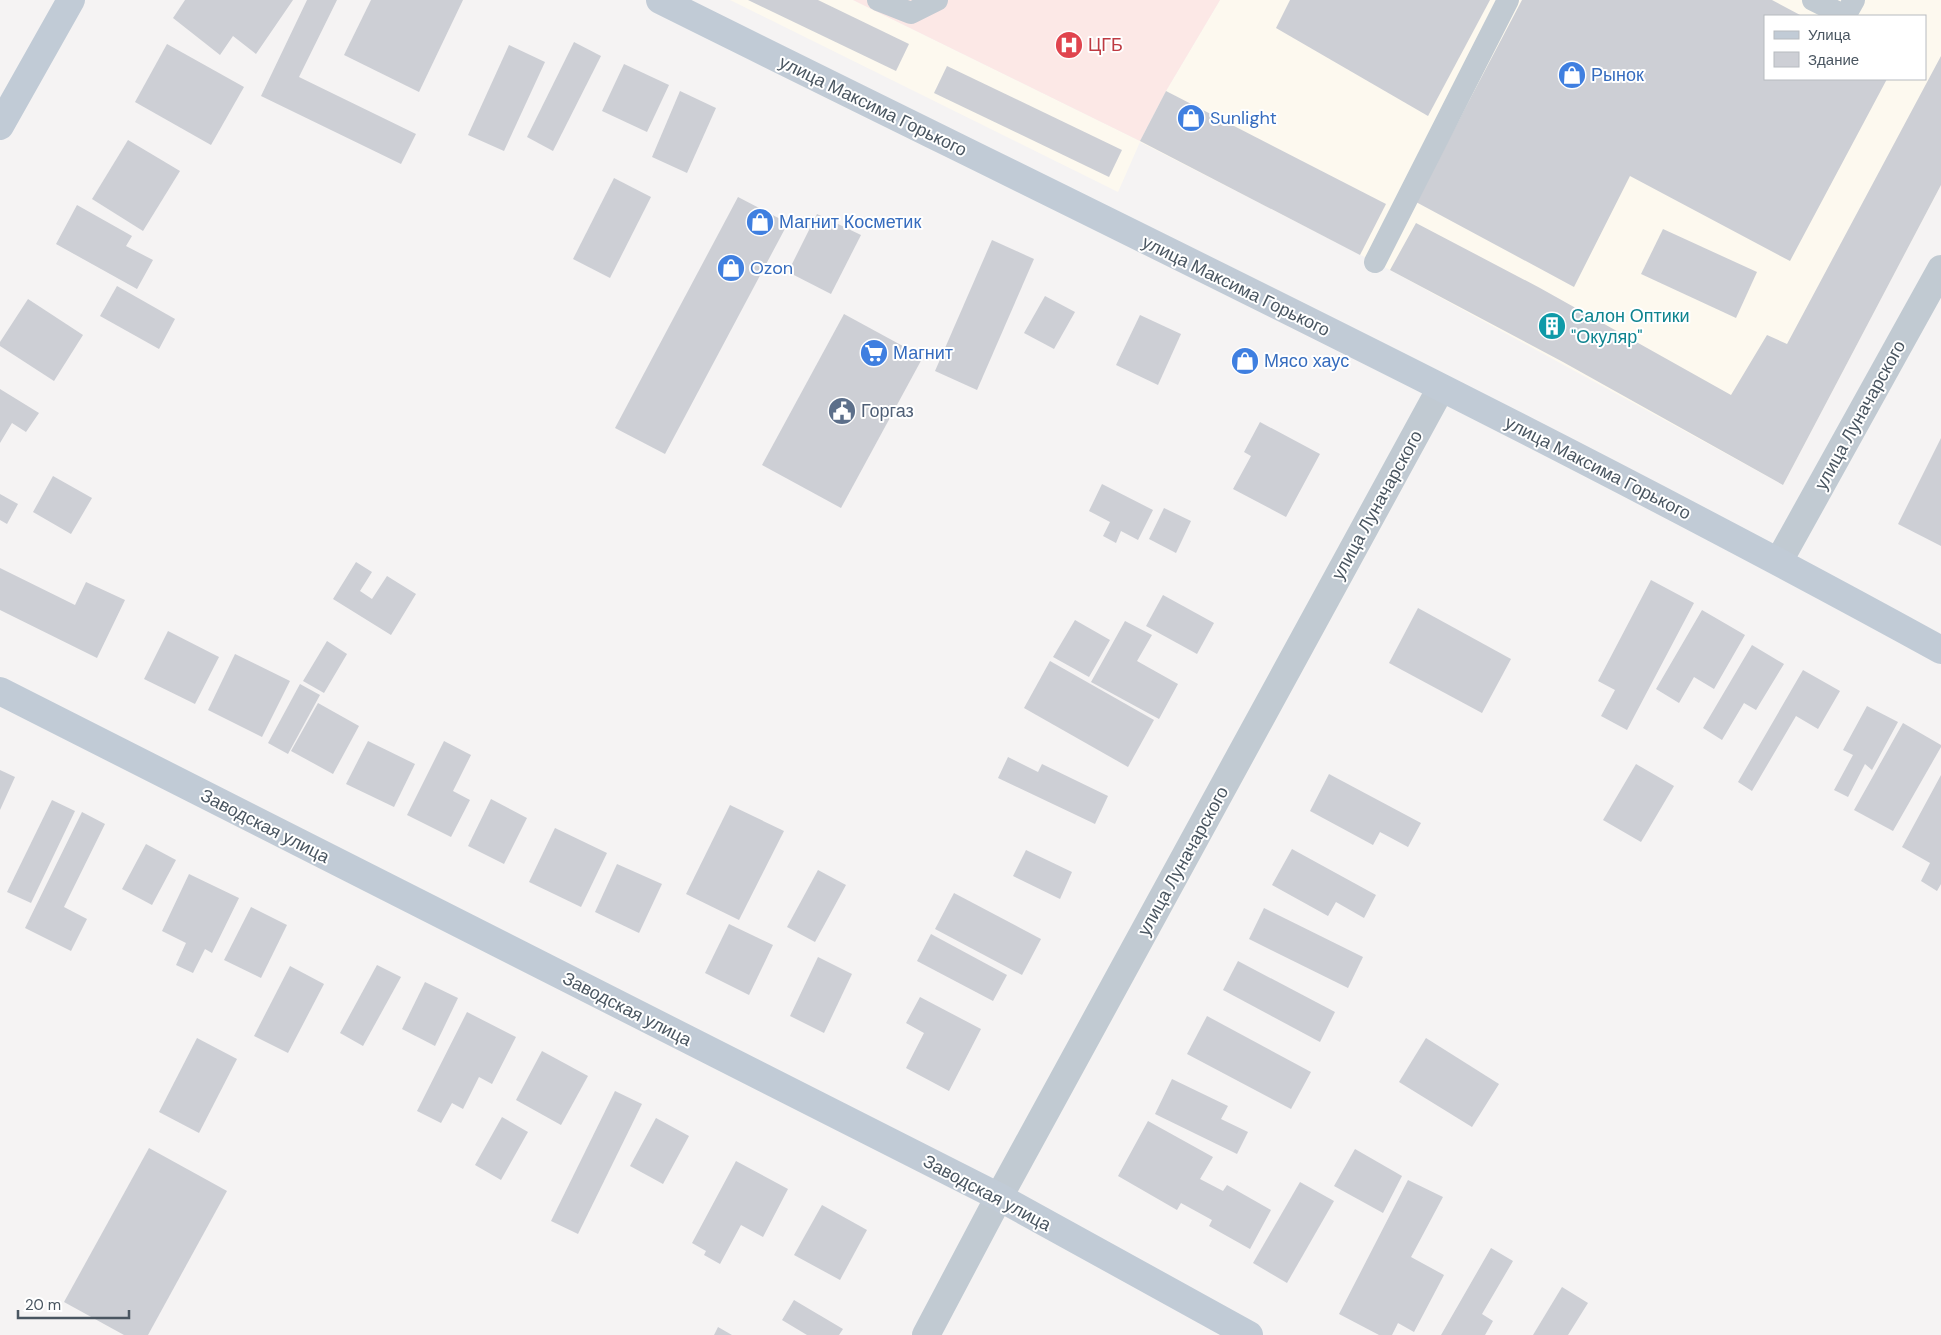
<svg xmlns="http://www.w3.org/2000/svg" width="1941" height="1335" viewBox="0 0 1941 1335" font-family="'DM Sans',sans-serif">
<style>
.commercial{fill:#fdf9ef;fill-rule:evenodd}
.medical{fill:#fce8e6}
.building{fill:#cdcfd5}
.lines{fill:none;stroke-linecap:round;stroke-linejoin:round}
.service{stroke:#c1cad2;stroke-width:22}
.tertiary{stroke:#c1cad2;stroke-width:28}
.secondary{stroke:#c1cbd6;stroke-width:28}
.labels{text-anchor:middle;stroke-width:4;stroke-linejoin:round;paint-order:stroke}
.health-label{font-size:18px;fill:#be3a42;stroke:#fff;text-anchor:start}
.shop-label{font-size:18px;fill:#366cbe;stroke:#fff;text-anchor:start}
.street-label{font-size:18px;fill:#4a5661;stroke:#fff}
.culture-label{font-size:18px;fill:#0d838f;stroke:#fff;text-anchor:start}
.service-label{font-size:18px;fill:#4e5e75;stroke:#fff;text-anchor:start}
</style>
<rect width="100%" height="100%" fill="#f5f3f3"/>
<path class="commercial" d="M730 0H853L1140 141 1166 91 1220 0H1941V185L1783 485 1390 270 1140 142 1118 192ZM1765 16H1925V79H1765Z"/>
<polygon class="medical" points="853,0 1220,0 1166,91 1140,141"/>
<g class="building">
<polygon points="185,0 293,0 256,54 233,36 220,55 173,18"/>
<polygon points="307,0 337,0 299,77 416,134 401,164 261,96"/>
<polygon points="371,0 463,0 419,92 344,55"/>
<polygon points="748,0 818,0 909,44 896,71"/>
<polygon points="1290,0 1490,0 1428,116 1276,28"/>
<polygon points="1522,0 1772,0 1802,16 1765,16 1765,79 1887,79 1790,261 1630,176 1574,287 1416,202"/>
<polygon points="574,42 601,56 553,151 527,137"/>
<polygon points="167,44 244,87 211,145 135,102"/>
<polygon points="509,45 545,62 504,151 468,135"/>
<polygon points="1941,56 1941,185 1783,485 1563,362 1390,270 1416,223 1540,288 1731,395 1767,335 1787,344"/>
<polygon points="624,64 669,85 647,132 602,111"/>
<polygon points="947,66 1122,150 1109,177 934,93"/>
<polygon points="680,91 716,108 687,173 652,157"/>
<polygon points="1166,91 1386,204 1360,255 1140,141"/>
<polygon points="128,140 180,171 143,231 92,199"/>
<polygon points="614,178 651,197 610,278 573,259"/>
<polygon points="738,197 788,223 665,454 615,428"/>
<polygon points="77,205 132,236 126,246 153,260 137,289 56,244"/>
<polygon points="817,214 861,235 831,294 788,272"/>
<polygon points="1663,229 1757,272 1736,318 1641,274"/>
<polygon points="992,240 1034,259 977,390 935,371"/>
<polygon points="117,286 175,319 159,349 100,316"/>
<polygon points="1045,296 1075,312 1054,349 1024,333"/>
<polygon points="28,299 83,335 54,381 0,346 0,342"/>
<polygon points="844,314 923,357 841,508 762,465"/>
<polygon points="1140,315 1181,334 1158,385 1116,365"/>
<polygon points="0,389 39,413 26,432 12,423 0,443"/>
<polygon points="1260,422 1320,454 1286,517 1233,489 1251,456 1244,452"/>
<polygon points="1941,438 1941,546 1898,524"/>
<polygon points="53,476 92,498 71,534 33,512"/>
<polygon points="1102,484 1153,510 1138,540 1121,531 1116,543 1103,536 1110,522 1089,511"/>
<polygon points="0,494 18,504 7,524 0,520"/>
<polygon points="1164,508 1191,521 1176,553 1149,539"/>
<polygon points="356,562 372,572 360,591 372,599 387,576 416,594 391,635 333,599"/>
<polygon points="0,568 75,605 86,582 125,600 97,658 0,610"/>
<polygon points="1651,580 1694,603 1627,730 1601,716 1615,690 1598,681"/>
<polygon points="1163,595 1214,623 1197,654 1146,626"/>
<polygon points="1418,608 1511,659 1482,713 1389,663"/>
<polygon points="1702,610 1745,635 1714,689 1694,677 1679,703 1656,689"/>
<polygon points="1075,620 1110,640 1089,677 1053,657"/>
<polygon points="1125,621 1152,635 1137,661 1178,684 1159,719 1091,682"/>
<polygon points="168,631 219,657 195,704 144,679"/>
<polygon points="327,641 347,654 324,693 303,681"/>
<polygon points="1752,645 1784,664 1756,710 1744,703 1722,740 1703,728"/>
<polygon points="235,654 290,681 262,737 208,710"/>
<polygon points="1050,661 1154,720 1128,767 1024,708"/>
<polygon points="1803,670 1840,691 1818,729 1796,716 1752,791 1738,782"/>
<polygon points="300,684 320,695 288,754 268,743"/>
<polygon points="318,703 359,726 333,774 291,751"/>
<polygon points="1867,706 1898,722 1872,770 1865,764 1848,797 1834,790 1853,755 1843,750"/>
<polygon points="1903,723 1941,745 1941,747 1893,831 1854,810"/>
<polygon points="368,741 415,764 394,807 346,784"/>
<polygon points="444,741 471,755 453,791 470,800 451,837 407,815"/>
<polygon points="1008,757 1038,772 1042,764 1108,796 1095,824 998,778"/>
<polygon points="1636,764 1674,786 1641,842 1603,820"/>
<polygon points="0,770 15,777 0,810"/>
<polygon points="1329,774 1421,823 1408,847 1380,832 1373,845 1310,811"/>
<polygon points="1941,775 1941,884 1937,891 1921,881 1930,863 1902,847"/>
<polygon points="491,799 527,818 504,864 468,846"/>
<polygon points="52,800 75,811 31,903 7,892"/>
<polygon points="730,805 784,831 739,920 686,894"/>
<polygon points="82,812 105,824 64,907 87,919 71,951 25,928"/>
<polygon points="555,828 607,853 581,907 529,882"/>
<polygon points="146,844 176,860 152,905 122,889"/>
<polygon points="1292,849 1376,895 1364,918 1336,902 1328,916 1272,885"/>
<polygon points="1026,850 1072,872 1060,899 1013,876"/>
<polygon points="617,864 662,884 639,933 595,912"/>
<polygon points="818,870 846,885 815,942 787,927"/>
<polygon points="189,874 239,898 212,953 205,949 193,973 176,965 186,943 162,931"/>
<polygon points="954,893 1041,939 1022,975 935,929"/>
<polygon points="251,907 287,925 261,978 224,960"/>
<polygon points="1264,908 1363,957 1348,988 1249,939"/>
<polygon points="729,924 773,945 749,995 705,973"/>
<polygon points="931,934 1007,975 993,1001 917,961"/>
<polygon points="818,957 852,974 824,1033 790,1016"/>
<polygon points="1238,961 1335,1012 1320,1042 1223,990"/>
<polygon points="377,965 401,977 363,1046 340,1033"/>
<polygon points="290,966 324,984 288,1053 254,1036"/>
<polygon points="425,982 458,998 435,1046 402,1029"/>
<polygon points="920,997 981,1029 949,1091 906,1068 924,1033 906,1023"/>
<polygon points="467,1012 516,1037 492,1084 479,1077 463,1109 452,1103 441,1123 417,1111"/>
<polygon points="1207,1016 1311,1072 1291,1109 1187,1054"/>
<polygon points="197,1038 237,1059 199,1133 159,1112"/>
<polygon points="1426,1038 1499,1084 1472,1127 1399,1082"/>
<polygon points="542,1051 588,1076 561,1125 516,1100"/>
<polygon points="1172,1079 1228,1106 1221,1119 1248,1132 1237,1154 1155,1114"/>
<polygon points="615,1091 642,1104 578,1234 551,1221"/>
<polygon points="502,1117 528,1132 501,1180 475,1165"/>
<polygon points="656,1118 689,1136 663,1184 630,1166"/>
<polygon points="1148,1121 1213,1157 1200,1179 1223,1191 1227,1185 1271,1210 1250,1249 1209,1226 1212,1220 1181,1203 1177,1210 1118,1176"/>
<polygon points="149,1148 227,1191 148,1335 124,1335 64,1302"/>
<polygon points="1355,1149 1402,1176 1383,1213 1334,1186"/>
<polygon points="736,1161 788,1189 763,1237 741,1225 720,1264 704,1255 706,1251 692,1243"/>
<polygon points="1408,1180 1443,1197 1411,1257 1444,1275 1414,1332 1398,1323 1392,1335 1379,1335 1339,1314"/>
<polygon points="1300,1182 1334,1201 1287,1283 1253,1263"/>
<polygon points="822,1205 867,1230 840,1280 794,1255"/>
<polygon points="1491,1248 1513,1261 1482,1314 1493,1321 1485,1335 1441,1335"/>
<polygon points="1562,1287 1588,1303 1568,1335 1533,1335"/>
<polygon points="794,1300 843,1329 839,1335 807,1335 782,1320"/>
<polygon points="718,1327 732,1335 714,1335"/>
</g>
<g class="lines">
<g class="service">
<polyline points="878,0 911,13 937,0"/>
<polyline points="1813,0 1845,16 1854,0"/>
<polyline points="1375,262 1508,0"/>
</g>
<g class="tertiary">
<polyline points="1779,561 1941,269"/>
<polyline points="926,1335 999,1197 1441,388"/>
</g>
<g class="secondary">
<path d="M660 0C1088 213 1521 419 1941 650"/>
<polyline points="0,126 71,0"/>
<polyline points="0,691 999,1197 1249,1335"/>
</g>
</g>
<defs>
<symbol id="hospital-disc" viewBox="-11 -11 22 22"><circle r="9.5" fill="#e0444e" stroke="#fff"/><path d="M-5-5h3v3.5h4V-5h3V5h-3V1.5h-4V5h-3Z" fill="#fff"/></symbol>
<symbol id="shop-disc" viewBox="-11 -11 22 22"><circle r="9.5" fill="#3f7fe0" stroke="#fff"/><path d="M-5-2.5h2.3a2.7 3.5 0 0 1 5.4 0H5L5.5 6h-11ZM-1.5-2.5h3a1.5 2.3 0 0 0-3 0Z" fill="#fff"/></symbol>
<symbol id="building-disc" viewBox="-11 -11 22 22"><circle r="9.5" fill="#0f9aa8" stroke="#fff"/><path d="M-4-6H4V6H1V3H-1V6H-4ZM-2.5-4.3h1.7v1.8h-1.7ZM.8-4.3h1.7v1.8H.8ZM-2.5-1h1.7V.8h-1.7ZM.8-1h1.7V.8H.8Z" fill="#fff"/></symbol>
<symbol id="supermarket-disc" viewBox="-11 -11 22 22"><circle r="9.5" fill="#3f7fe0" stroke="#fff"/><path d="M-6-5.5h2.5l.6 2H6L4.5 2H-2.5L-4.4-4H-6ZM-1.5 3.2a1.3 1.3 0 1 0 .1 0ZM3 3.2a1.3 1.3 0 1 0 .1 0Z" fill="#fff"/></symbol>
<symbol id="civic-disc" viewBox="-11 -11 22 22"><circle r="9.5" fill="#5c6f8a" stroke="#fff"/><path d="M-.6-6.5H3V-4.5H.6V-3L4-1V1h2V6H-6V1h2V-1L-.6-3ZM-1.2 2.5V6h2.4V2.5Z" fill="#fff"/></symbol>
</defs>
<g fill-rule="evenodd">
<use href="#hospital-disc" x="1053" y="29" width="32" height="32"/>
<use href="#shop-disc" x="1556" y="59" width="32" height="32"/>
<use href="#shop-disc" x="1175" y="102" width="32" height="32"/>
<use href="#shop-disc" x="744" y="206" width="32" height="32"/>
<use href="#shop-disc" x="715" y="252" width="32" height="32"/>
<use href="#building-disc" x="1536" y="310" width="32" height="32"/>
<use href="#supermarket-disc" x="858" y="337" width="32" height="32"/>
<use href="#shop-disc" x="1229" y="345" width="32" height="32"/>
<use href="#civic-disc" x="826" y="395" width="32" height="32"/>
</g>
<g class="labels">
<g class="health-label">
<text x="1088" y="51">ЦГБ</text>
</g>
<g class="shop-label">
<text x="1591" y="81">Рынок</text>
<text x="1210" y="124">Sunlight</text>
<text x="779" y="228">Магнит Косметик</text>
<text x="750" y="274">Ozon</text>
<text x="893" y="359">Магнит</text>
<text x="1264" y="367">Мясо хаус</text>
</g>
<g class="street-label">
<text transform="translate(873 106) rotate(26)" y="6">улица Максима Горького</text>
<text transform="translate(1236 286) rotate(26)" y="6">улица Максима Горького</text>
<text transform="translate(1860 415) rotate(-61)" y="6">улица Луначарского</text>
<text transform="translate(1598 468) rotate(27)" y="6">улица Максима Горького</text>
<text transform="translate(1377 505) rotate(-61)" y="6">улица Луначарского</text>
<text transform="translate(265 826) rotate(27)" y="6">Заводская улица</text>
<text transform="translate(1183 861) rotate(-61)" y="6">улица Луначарского</text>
<text transform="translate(627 1009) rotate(27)" y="6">Заводская улица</text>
<text transform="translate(987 1193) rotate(28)" y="6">Заводская улица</text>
</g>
<g class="culture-label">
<text x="1571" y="322">Салон Оптики<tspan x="1571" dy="21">"Окуляр"</tspan></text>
</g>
<g class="service-label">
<text x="861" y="417">Горгаз</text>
</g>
</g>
<rect x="1764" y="15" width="162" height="65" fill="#ffffff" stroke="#b7bbc0"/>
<rect x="1774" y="31" width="25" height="8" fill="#c1cbd6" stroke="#b7bbc0"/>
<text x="1808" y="40" font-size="15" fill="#4a5661">Улица</text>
<rect x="1774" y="52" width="25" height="15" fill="#cdcfd5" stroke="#b7bbc0"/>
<text x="1808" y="65" font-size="15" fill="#4a5661">Здание</text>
<path d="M18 1310v8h111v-8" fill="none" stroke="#4a5661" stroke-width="2.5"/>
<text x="25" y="1310" font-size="15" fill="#4a5661" stroke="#ffffff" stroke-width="4" paint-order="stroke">20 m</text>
</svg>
